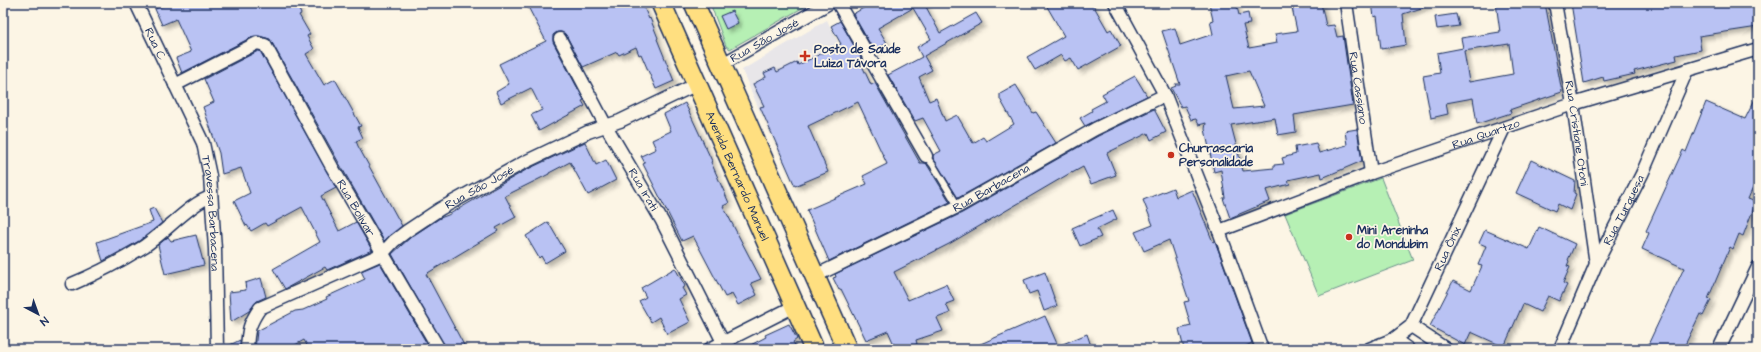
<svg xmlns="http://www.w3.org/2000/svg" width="1761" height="352" viewBox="0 0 1761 352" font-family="'Architects Daughter',sans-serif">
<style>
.built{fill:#e8e6e9}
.green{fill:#b6f0b4;stroke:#689089}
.building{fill:#b9c2f3;stroke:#1b2f5e;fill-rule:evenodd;filter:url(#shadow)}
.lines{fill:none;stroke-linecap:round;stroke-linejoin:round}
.lane-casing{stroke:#1b2f5e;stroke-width:9}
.street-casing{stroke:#1b2f5e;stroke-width:15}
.primary-casing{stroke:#1b2f5e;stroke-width:22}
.lane{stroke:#fcf5e5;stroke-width:6}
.street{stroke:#fcf5e5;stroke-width:12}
.primary{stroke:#ffdf80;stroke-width:19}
.poi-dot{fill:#c8321e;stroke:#fcf5e5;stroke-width:1.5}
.labels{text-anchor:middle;stroke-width:3.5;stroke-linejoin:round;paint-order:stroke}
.street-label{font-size:12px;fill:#1b2f5e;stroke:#fcf5e5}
.poi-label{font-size:12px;font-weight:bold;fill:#1b2f5e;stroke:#fcf5e5;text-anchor:start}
</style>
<defs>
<filter id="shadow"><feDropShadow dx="3.5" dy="3.5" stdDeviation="2" flood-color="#0004"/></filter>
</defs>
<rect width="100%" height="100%" fill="#fcf5e5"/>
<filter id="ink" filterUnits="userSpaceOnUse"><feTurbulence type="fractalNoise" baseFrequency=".025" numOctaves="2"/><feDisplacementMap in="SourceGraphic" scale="8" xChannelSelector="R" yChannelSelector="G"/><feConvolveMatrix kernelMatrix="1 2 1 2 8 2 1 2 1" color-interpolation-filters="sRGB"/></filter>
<g filter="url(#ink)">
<polygon class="built" points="827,20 856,81 796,95 761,114 742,70"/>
<g class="green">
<polygon points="710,3 811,3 730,49 726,46"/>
<polygon points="1381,178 1413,260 1319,296 1285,214"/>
</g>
<g class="building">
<polygon points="170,3 296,3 301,14 299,15 310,34 307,36 314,49 306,54 324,85 335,79 361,126 358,127 363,138 356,141 358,146 402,226 384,241 339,163 270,39 259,36 254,36 182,73 176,58 191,52 176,19 162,25 155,9"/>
<polygon points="526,3 642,3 649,19 650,18 658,38 657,39 674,81 656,89 641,54 639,55 636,47 619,55 617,52 583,67 566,35 561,32 557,32 553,35 553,42 584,100 582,101 585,106 539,131 531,115 542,110 531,88 501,103 496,92 509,84 499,64 546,41"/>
<polygon points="872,3 924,3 940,33 976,13 982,23 924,56 932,70 919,77 929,101 936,98 945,121 957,115 973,143 983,137 986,141 1014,124 1000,99 1000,94 1016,85 1033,113 1036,112 1056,143 958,198 933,158 933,155 941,151 923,118 915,121 888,75 922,57 917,47 931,39 913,8 878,28 887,43 874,51 853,14"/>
<polygon points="1045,3 1092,3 1108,31 1111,29 1121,46 1078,70 1071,58 1065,61 1061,55 1035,70 1027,57 1064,36"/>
<path d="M1209 3H1236L1239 15 1248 13 1250 24 1243 25 1249 48 1277 43 1275 34 1297 31 1291 3H1321L1326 26 1334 25 1337 37 1343 36 1353 105 1294 115 1296 132 1278 135 1275 118 1231 125 1243 171 1274 168V165L1284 164 1282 158 1296 154 1295 147 1316 143 1319 153 1347 145 1345 131 1357 129 1362 161 1322 178 1321 173 1288 180 1290 184 1266 190 1270 201 1230 218 1223 198H1225L1221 170 1214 172 1205 129 1206 123 1199 125 1196 119 1191 120 1185 106 1181 107 1171 88 1176 86 1175 84H1180L1162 31 1175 28 1180 45 1213 34 1210 21 1213 20ZM1249 71 1264 106 1234 109 1226 76Z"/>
<polygon points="1372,3 1430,3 1431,5 1403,14 1406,45 1381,49 1377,16 1374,17"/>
<path d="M1496 3H1545L1562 92 1512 109 1510 110 1511 113 1477 124 1473 98 1446 103 1448 114 1431 118 1423 76 1440 73 1437 53 1463 48 1461 38 1500 32ZM1509 44 1513 74 1469 82 1464 51Z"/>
<polygon points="1571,3 1758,3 1758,27 1699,36 1701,50 1676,55 1677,60 1634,71 1635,74 1604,81 1603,77 1584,83"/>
<polygon points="732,11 738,23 726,29 720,16"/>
<polygon points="1456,14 1459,26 1437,29 1435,17"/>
<polygon points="840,21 861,58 859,59 871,85 875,83 920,163 926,163 950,202 829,261 807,210 867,184 863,176 887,164 858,102 808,126 828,172 795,186 760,107 764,106 753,84 766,77 764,73 775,68 777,72 797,62 798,65 841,44 831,26"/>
<polygon points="258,51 260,51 336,188 321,196 339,231 356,222 372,250 327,270 325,267 285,289 273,269 320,242 302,207 267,226 265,223 251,231 247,225 246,226 234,201 250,193 241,168 222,174 219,153 203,107 214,102 204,79"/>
<polygon points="1135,76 1147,96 1085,126 1080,118 1092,111 1091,109 1106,101 1102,94"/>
<polygon points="1758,93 1758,176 1748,199 1756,202 1743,236 1739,234 1733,249 1730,247 1708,299 1711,300 1703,316 1700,314 1683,349 1646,349 1684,268 1642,249 1649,233 1646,231 1683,150 1686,152 1706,102 1745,119"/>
<polygon points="685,103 712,161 711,162 729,203 723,206 761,279 751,283 757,295 738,305 732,294 725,297 693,236 682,241 643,164 645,163 641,156 656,149 652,140 671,131 664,114"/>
<polygon points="1154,109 1166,132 1151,140 1148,133 1107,153 1116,175 1091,184 1083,167 1072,173 1072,172 949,244 894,272 908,300 946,284 954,301 946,304 950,313 937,318 943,331 916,340 917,344 905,349 896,349 888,331 866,340 841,289 839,290 833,278 836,277 835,274 962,213 1098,136"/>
<polygon points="585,142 596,165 606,160 616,180 588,195 570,162 549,173 549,174 505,196 516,217 496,228 498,231 426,274 466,349 446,349 392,254 411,237 440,218 448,215 526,170"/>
<polygon points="1531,160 1575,181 1574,193 1576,194 1570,210 1558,204 1555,211 1516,193"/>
<polygon points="1173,188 1176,197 1192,190 1213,242 1215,241 1252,343 1240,349 1184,349 1179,329 1191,326 1184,302 1189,301 1169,240 1144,251 1135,232 1153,225 1143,200"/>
<polygon points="154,208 162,223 139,241 103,261 97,242 153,222 149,210"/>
<polygon points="1113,210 1117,219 1097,229 1101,237 1080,246 1072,228"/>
<polygon points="548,222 565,251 545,263 541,256 539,258 526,236"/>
<polygon points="1539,227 1575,244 1568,260 1569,261 1567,266 1570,267 1563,283 1567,285 1559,301 1548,296 1540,312 1523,304 1504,347 1471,332 1465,345 1430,326 1453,281 1471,290 1482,266 1478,265 1486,246 1479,243 1485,230 1529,249"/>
<polygon points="196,235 204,265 165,274 158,245 168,237 171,241"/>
<polygon points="380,263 430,349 309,349 304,340 288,349 255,349 257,331 295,311 303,310 327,299 326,297 365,279 361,271"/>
<polygon points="675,268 685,286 682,288 686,295 679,299 690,322 667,334 659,317 651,322 639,301 646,297 641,288"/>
<polygon points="1045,272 1057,306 1044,311 1037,291 1029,294 1024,280"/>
<polygon points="261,278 266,297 257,301 249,311 231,322 229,292 246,290 245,283"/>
<polygon points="1045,316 1058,346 1087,334 1092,349 969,349"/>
<polygon points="789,324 797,339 793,342 797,349 743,349 766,337 765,335"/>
<polygon points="240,340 240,349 224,349 224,348"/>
</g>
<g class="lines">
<defs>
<polyline id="lane" points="926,156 933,165 958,206"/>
<g id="street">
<path id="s1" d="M136 3 203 143 210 176 215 249 217 349"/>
<polyline points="838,3 926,156"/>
<polyline points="1115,3 1165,95 1219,231 1262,349"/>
<path id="s2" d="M1346 3 1371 173"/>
<path id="s3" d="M1555 3 1573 104 1596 264"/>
<path id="s4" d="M560 39 606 126 662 221 723 342"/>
<path id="s5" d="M721 65 829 3"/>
<path id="s6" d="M175 85 257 43 265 45 332 167 439 349"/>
<path id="s7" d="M1219 231 1371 173 1573 104 1758 49"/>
<path id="s8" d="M815 276 959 206 1095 129 1165 95"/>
<path d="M72 284C96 274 121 261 143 247 162 235 193 201 211 197"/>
<polyline points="1411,326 1446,349"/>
<polyline points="1394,339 1408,349"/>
<path id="s9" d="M247 349C248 330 249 324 260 308L382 254 394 241 407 231 440 209 523 163 588 132 620 121 697 84"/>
<polyline points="710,349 795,306"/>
<path id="s10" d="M1369 349 1394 339 1411 326 1504 128"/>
<path id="s11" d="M1560 349 1596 264 1642 174 1687 70"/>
<polyline points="1719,349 1758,267"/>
</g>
<g id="primary">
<path id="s12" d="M661 3 814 349"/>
<polyline points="694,3 847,349"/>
</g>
</defs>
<use href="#lane" class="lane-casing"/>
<use href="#street" class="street-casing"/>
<use href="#primary" class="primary-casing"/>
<use href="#lane" class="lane"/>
<use href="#street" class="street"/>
<use href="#primary" class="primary"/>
</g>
</g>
<g class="poi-dot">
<path d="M803 50h4v4h4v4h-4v4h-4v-4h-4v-4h4z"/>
<circle cx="1171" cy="155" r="4"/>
<circle cx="1349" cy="237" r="4"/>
</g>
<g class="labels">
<g class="street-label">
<text dy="4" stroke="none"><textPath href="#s5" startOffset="50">Rua São José</textPath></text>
<text dy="4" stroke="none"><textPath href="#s1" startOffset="45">Rua C</textPath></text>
<text dy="4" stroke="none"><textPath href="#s2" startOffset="86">Rua Cassiano</textPath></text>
<text dy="4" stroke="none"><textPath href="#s7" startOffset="284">Rua Quartzo</textPath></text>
<text dy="4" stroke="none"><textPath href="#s3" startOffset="132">Rua Cristiane Otoni</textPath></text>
<text dy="4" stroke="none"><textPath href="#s12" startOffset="189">Avenida Bernardo Manuel</textPath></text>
<text dy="4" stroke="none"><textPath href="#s9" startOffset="296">Rua São José</textPath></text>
<text dy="4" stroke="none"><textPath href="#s8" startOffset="197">Rua Barbacena</textPath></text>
<text dy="4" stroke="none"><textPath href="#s4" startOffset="172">Rua Irati</textPath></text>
<text dy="4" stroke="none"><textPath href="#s6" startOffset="287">Rua Bolivar</textPath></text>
<text dy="4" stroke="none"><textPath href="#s11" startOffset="153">Rua Turquesa</textPath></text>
<text dy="4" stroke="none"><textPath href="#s1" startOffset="226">Travessa Barbacena</textPath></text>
<text dy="4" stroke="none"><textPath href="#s10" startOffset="134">Rua Ônix</textPath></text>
</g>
<g class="poi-label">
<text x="814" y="53">Posto de Saúde<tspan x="814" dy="14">Luiza Távora</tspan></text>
<text x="1179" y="152">Churrascaria<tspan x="1179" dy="14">Personalidade</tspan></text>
<text x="1357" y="234">Mini Areninha<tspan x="1357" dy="14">do Mondubim</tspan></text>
</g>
</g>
<rect width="1761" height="352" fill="none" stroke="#fcf5e5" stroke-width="16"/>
<rect x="8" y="8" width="1745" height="336" fill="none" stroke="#1b2f5e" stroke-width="1.5" filter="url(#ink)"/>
<g transform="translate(38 314) rotate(139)" stroke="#fcf5e5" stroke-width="3" paint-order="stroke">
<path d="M0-3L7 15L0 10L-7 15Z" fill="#1b2f5e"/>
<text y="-6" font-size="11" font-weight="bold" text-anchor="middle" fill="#1b2f5e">N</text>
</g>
</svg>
